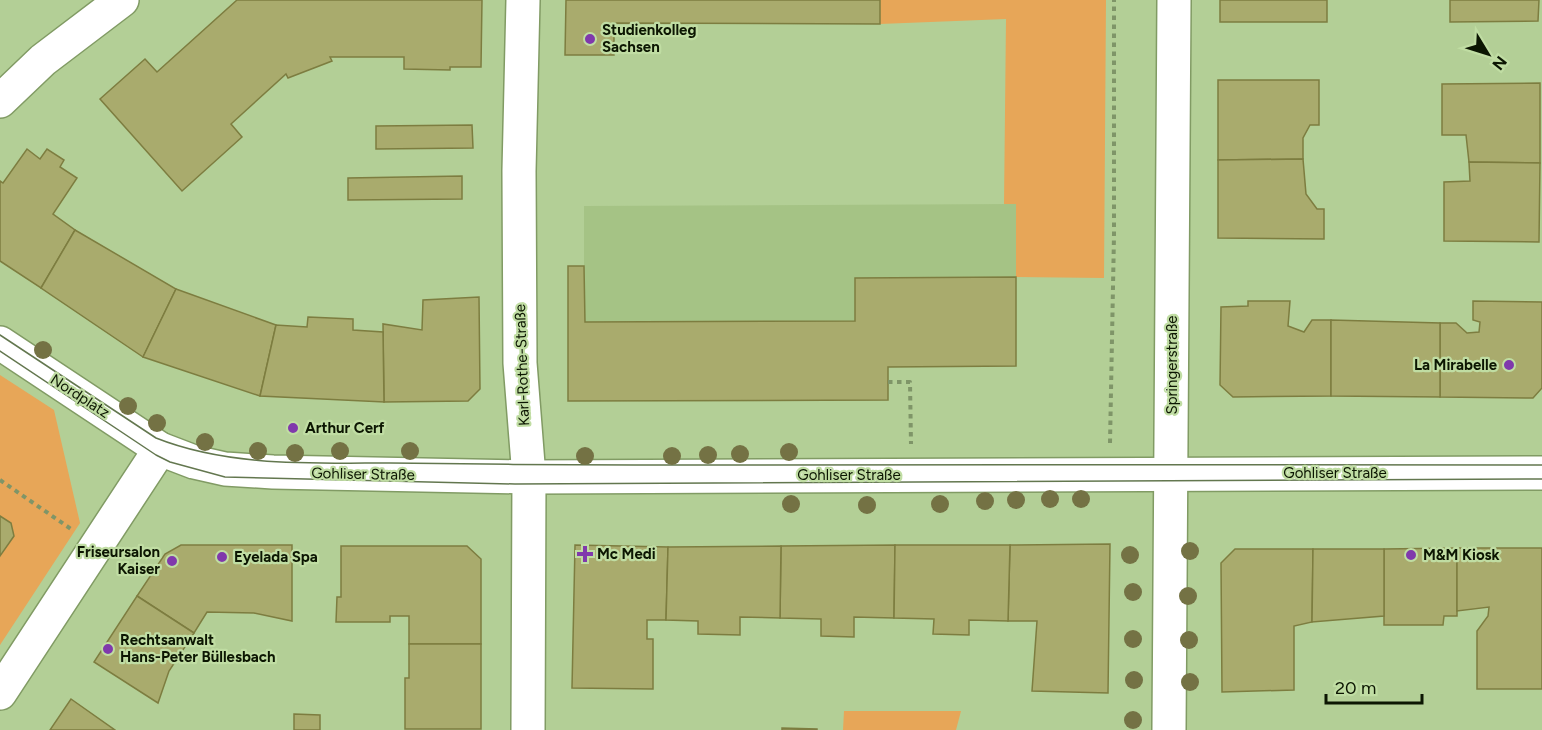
<svg xmlns="http://www.w3.org/2000/svg" width="1542" height="730" viewBox="0 0 1542 730" font-family="Figtree,sans-serif">
<style>
.built{fill:#a5c385}
.green{fill:#e7a658}
.building{fill:#a9ab6d;stroke:#7d7d40;stroke-width:1.5}
.lines{fill:none;stroke-linecap:round;stroke-linejoin:round}
.street-casing{stroke:#819b64;stroke-width:36}
.secondary-casing{stroke:#819b64;stroke-width:36}
.path{stroke:#7f9568;stroke-width:4;stroke-dasharray:4.5 4.5;stroke-linecap:butt}
.street{stroke:#fff;stroke-width:33}
.secondary{stroke:#fff;stroke-width:33}
.tram{stroke:#63774f;stroke-width:1.5}
.tree{fill:#747244}
.poi-dot{fill:#8039ac;stroke:#c0dda3;stroke-width:2}
.labels{text-anchor:middle;stroke-width:4.5;stroke-linejoin:round;paint-order:stroke}
.poi-label{font-size:15px;font-weight:bold;fill:#0c1602;stroke:#c0dda3;text-anchor:start}
.street-label{font-size:15px;fill:#0c1602;stroke:#c0dda3}
</style>
<rect width="100%" height="100%" fill="#b3cf96"/>
<polygon class="built" points="1016,204 1016,366 888,367 888,400 568,401 568,266 584,266 584,206"/>
<g class="green">
<polygon points="880,0 1106,0 1104,278 1016,277 1016,204 1004,204 1006,19 880,24"/>
<polygon points="0,375 54,410 80,523 0,645"/>
<polygon points="844,711 961,711 956,730 843,730"/>
</g>
<g class="building">
<polygon points="237,0 482,0 481,67 450,67 450,70 404,69 404,57 330,57 332,61 288,78 286,74 231,124 242,137 182,191 100,99 145,59 157,72"/>
<polygon points="566,0 880,0 880,24 614,23 614,55 565,55"/>
<rect x="1220" y="0" width="107" height="22"/>
<polygon points="1450,0 1539,0 1538,21 1450,22"/>
<polygon points="1218,80 1319,80 1319,125 1310,125 1303,138 1303,159 1218,160"/>
<polygon points="1540,83 1540,163 1469,162 1466,135 1442,135 1442,84"/>
<polygon points="472,125 473,148 376,149 376,126"/>
<polygon points="27,149 40,159 47,149 64,160 60,167 77,178 53,214 75,230 41,288 0,261 0,181 3,183"/>
<polygon points="1303,159 1306,194 1317,209 1324,209 1324,239 1218,238 1218,160"/>
<polygon points="1469,162 1540,163 1539,242 1444,241 1444,182 1470,181"/>
<polygon points="462,176 462,199 348,200 348,178"/>
<polygon points="75,230 176,289 143,357 41,288"/>
<polygon points="568,266 584,266 585,322 855,321 855,278 1016,277 1016,366 888,367 888,400 568,401"/>
<polygon points="176,289 276,325 260,396 143,357"/>
<polygon points="479,297 480,389 468,401 384,402 383,324 422,330 423,300"/>
<polygon points="1248,301 1290,301 1288,326 1304,332 1312,320 1331,320 1331,396 1233,397 1220,385 1221,307 1248,306"/>
<polygon points="1473,301 1542,302 1542,388 1533,398 1440,397 1440,323 1456,323 1467,333 1479,332 1480,322 1473,320"/>
<polygon points="308,317 353,319 353,330 383,332 384,402 260,396 276,325 307,327"/>
<polygon points="1331,320 1440,323 1440,397 1331,396"/>
<polygon points="0,516 11,523 14,536 0,556"/>
<polygon points="1110,544 1108,693 1032,691 1037,621 1008,621 1010,545"/>
<polygon points="181,545 292,545 292,621 254,613 207,612 194,633 137,596 165,554"/>
<polygon points="575,545 668,547 666,620 647,620 647,639 653,639 653,689 572,688"/>
<polygon points="895,545 894,618 854,617 854,637 821,636 821,619 780,618 781,546"/>
<polygon points="895,545 1010,545 1008,621 969,620 969,635 933,634 934,619 894,618"/>
<polygon points="341,546 467,546 481,559 481,644 409,644 409,616 390,616 390,622 336,622 337,597 341,597"/>
<polygon points="781,546 780,618 740,617 740,635 698,634 698,621 666,620 668,547"/>
<polygon points="1457,548 1457,616 1444,616 1443,625 1384,625 1384,549"/>
<polygon points="1457,548 1542,548 1542,689 1477,689 1477,631 1488,616 1489,607 1457,611"/>
<polygon points="1235,549 1313,549 1312,622 1294,626 1294,690 1222,692 1221,563"/>
<polygon points="1313,549 1384,549 1384,616 1312,622"/>
<polygon points="137,596 194,633 169,671 158,703 94,662"/>
<polygon points="409,644 481,644 481,729 405,729 405,678 409,678"/>
<polygon points="71,699 115,730 50,730"/>
<polygon points="294,714 320,715 320,730 294,730"/>
<polygon points="782,728 817,729 817,730 782,730"/>
</g>
<g class="lines">
<defs>
<g id="street">
<polyline points="523,0 519,171 520,363 529,477 528,730"/>
<polyline points="0,101 43,60 122,0"/>
<polyline points="1169,730 1174,0"/>
</g>
<g id="secondary">
<polyline points="0,343 160,449 194,462 225,469 273,472 529,477 1542,473"/>
<polyline points="0,693 160,449"/>
</g>
</defs>
<use href="#street" class="street-casing"/>
<use href="#secondary" class="secondary-casing"/>
<g class="path">
<polyline points="888,382 910,382 911,444"/>
<polyline points="1110,443 1114,235 1114,0"/>
<polyline points="0,480 71,529"/>
</g>
<use href="#street" class="street"/>
<use href="#secondary" class="secondary"/>
<g class="tram">
<path d="M0 335 156 438C229 467 313 463 390 463 472 464 553 465 635 465 937 463 1240 466 1542 465"/>
<polyline points="0,351 156,455 170,462 225,477 515,484 1542,479"/>
</g>
</g>
<g class="tree">
<circle cx="43" cy="350" r="9"/>
<circle cx="128" cy="406" r="9"/>
<circle cx="157" cy="423" r="9"/>
<circle cx="205" cy="442" r="9"/>
<circle cx="258" cy="451" r="9"/>
<circle cx="340" cy="451" r="9"/>
<circle cx="410" cy="451" r="9"/>
<circle cx="789" cy="452" r="9"/>
<circle cx="295" cy="453" r="9"/>
<circle cx="740" cy="454" r="9"/>
<circle cx="708" cy="455" r="9"/>
<circle cx="585" cy="456" r="9"/>
<circle cx="672" cy="456" r="9"/>
<circle cx="1050" cy="499" r="9"/>
<circle cx="1081" cy="499" r="9"/>
<circle cx="1016" cy="500" r="9"/>
<circle cx="985" cy="501" r="9"/>
<circle cx="791" cy="504" r="9"/>
<circle cx="940" cy="504" r="9"/>
<circle cx="867" cy="505" r="9"/>
<circle cx="1190" cy="551" r="9"/>
<circle cx="1130" cy="555" r="9"/>
<circle cx="1133" cy="592" r="9"/>
<circle cx="1188" cy="596" r="9"/>
<circle cx="1133" cy="639" r="9"/>
<circle cx="1189" cy="640" r="9"/>
<circle cx="1134" cy="680" r="9"/>
<circle cx="1190" cy="682" r="9"/>
<circle cx="1133" cy="720" r="9"/>
</g>
<g class="poi-dot">
<circle cx="590" cy="39" r="6"/>
<circle cx="1509" cy="365" r="6"/>
<circle cx="293" cy="428" r="6"/>
<path d="M582 545h6v6h6v6h-6v6h-6v-6h-6v-6h6z"/>
<circle cx="1411" cy="555" r="6"/>
<circle cx="222" cy="557" r="6"/>
<circle cx="172" cy="561" r="6"/>
<circle cx="108" cy="649" r="6"/>
</g>
<g class="labels">
<g class="poi-label">
<text x="602" y="35">Studienkolleg<tspan x="602" dy="17">Sachsen</tspan></text>
<text x="1497" y="370" text-anchor="end">La Mirabelle</text>
<text x="305" y="433">Arthur Cerf</text>
<text x="160" y="557" text-anchor="end">Friseursalon<tspan x="160" dy="17">Kaiser</tspan></text>
<text x="597" y="559">Mc Medi</text>
<text x="1423" y="560">M&amp;M Kiosk</text>
<text x="234" y="562">Eyelada Spa</text>
<text x="120" y="645">Rechtsanwalt<tspan x="120" dy="17">Hans-Peter Büllesbach</tspan></text>
</g>
<g class="street-label">
<text transform="translate(522 365) rotate(-92)" y="5">Karl-Rothe-Straße</text>
<text transform="translate(1172 365) rotate(-90)" y="5">Springerstraße</text>
<text transform="translate(80 396) rotate(33)" y="5">Nordplatz</text>
<text x="1335" y="478">Gohliser Straße</text>
<text transform="translate(363 474) rotate(1)" y="5">Gohliser Straße</text>
<text x="849" y="480">Gohliser Straße</text>
</g>
</g>
<g transform="translate(1488 54) rotate(128)" stroke="#c0dda3" stroke-width="4.5" paint-order="stroke">
<path d="M0-4.5L10 22L0 15L-10 22Z" fill="#0c1602"/>
<text y="-9" font-size="16" font-weight="bold" text-anchor="middle" fill="#0c1602">N</text>
</g>
<path d="M1326 694v9h96v-9" fill="none" stroke="#0c1602" stroke-width="3"/>
<text x="1335" y="694" font-size="18" fill="#0c1602" stroke="#c0dda3" stroke-width="4.5" paint-order="stroke">20 m</text>
</svg>
